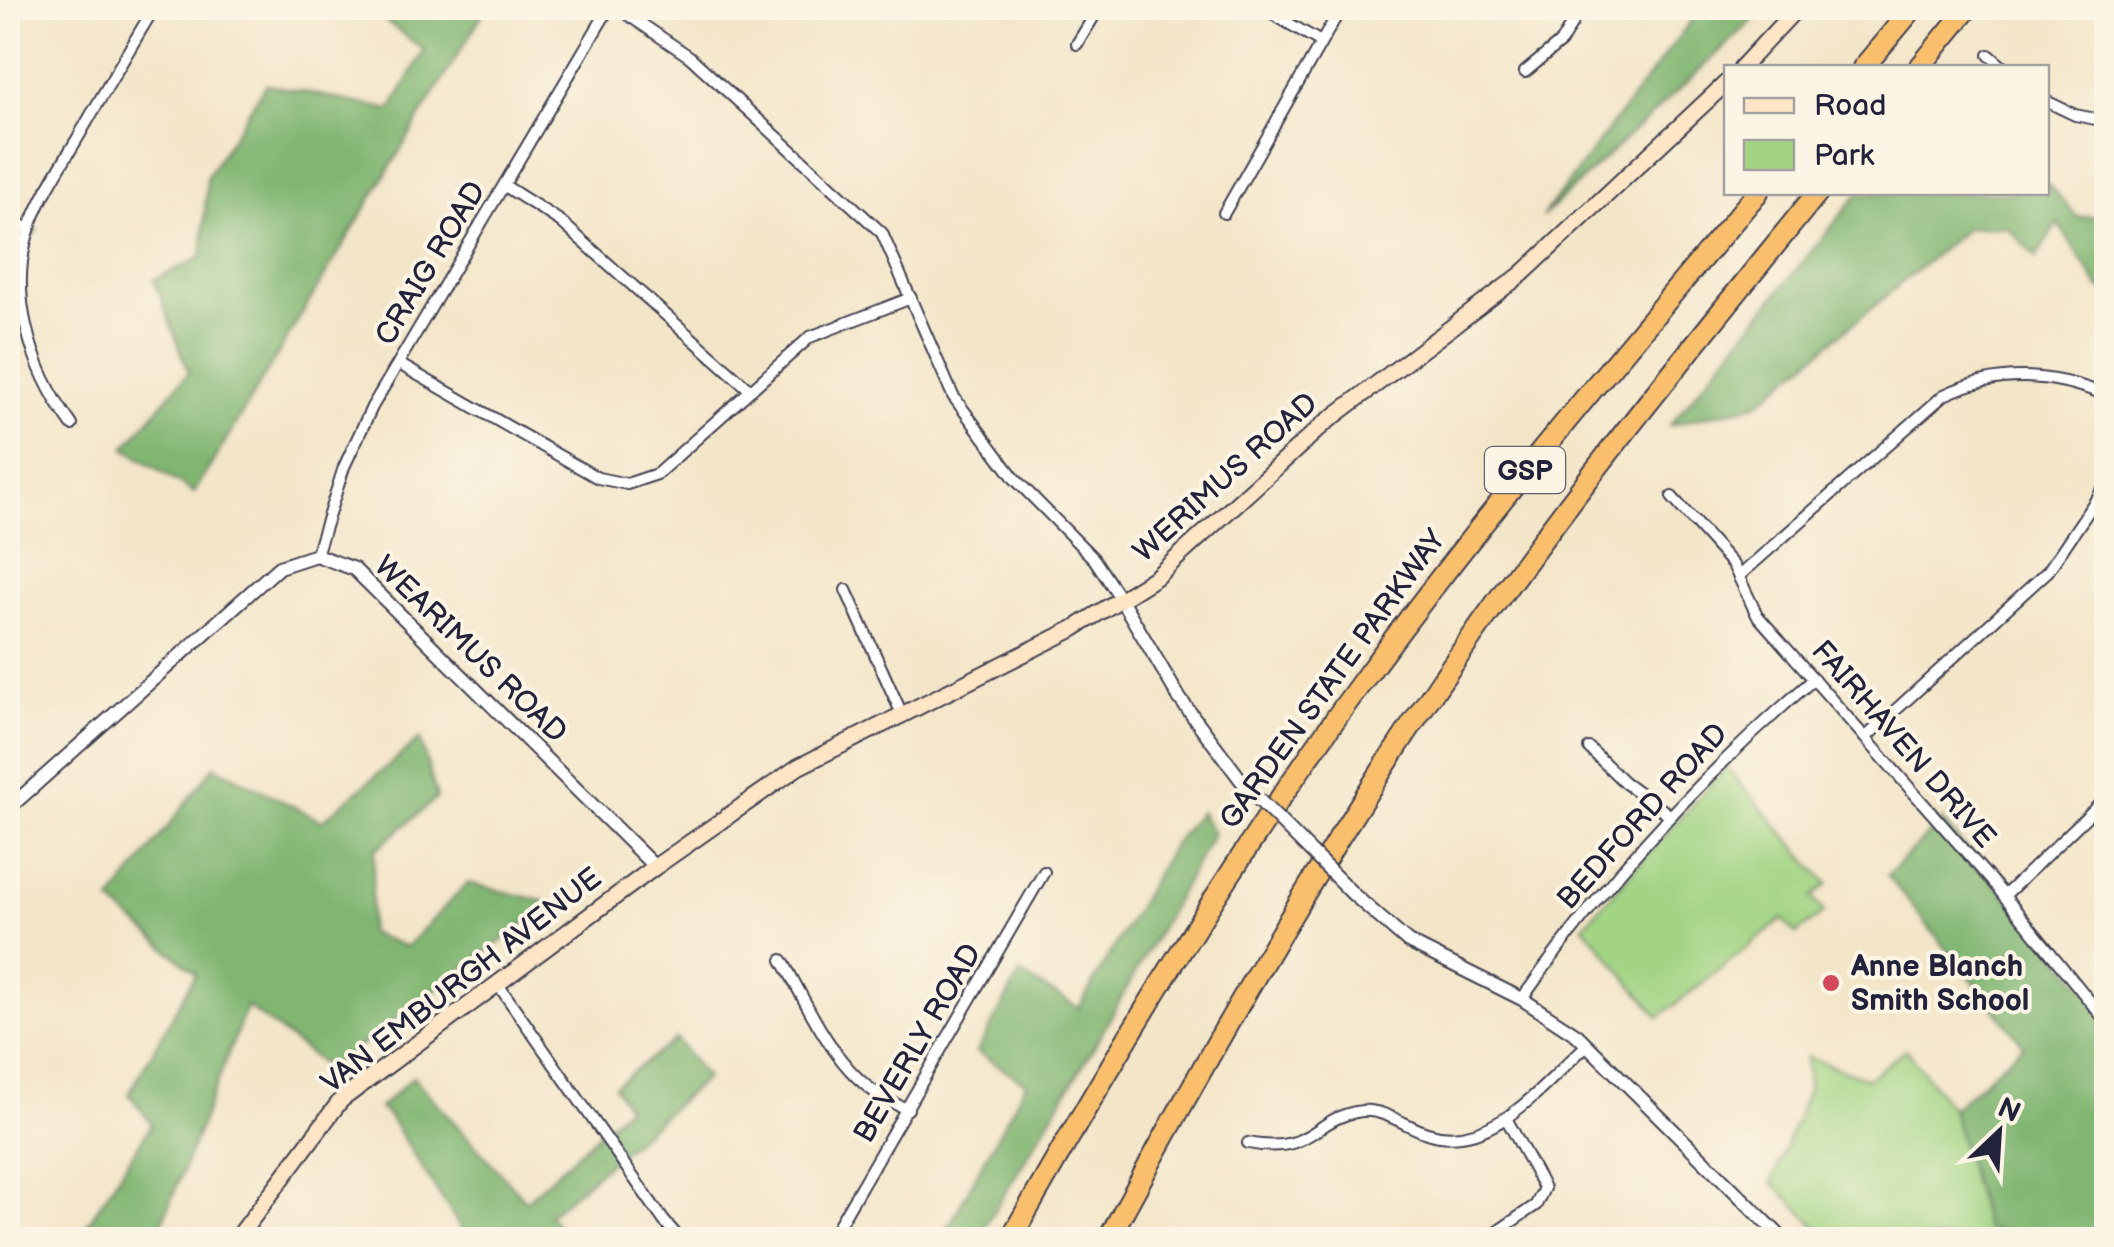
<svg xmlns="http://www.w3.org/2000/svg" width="2114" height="1247" viewBox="0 0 2114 1247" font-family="'Balsamiq Sans',sans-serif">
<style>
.green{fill:#a2d484;stroke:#627b60;stroke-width:2.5}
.forest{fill:#81b672;stroke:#526c56;stroke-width:2.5}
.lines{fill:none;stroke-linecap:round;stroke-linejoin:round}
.minor-casing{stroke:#413f50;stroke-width:14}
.tertiary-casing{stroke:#413f50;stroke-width:16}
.secondary-casing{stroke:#413f50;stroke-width:19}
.motorway-casing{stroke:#413f50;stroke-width:24}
.minor{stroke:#fff;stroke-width:10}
.tertiary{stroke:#fff;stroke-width:12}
.secondary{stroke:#fde5c5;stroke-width:15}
.motorway{stroke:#f9bf6d;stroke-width:20}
.tertiary-bridge-casing{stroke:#413f50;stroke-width:16;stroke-linecap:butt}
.tertiary-bridge{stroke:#fff;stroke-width:12}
.poi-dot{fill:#d1495b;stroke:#fcf5e5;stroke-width:4}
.labels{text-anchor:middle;stroke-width:8;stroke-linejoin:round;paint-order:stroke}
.shield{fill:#fcf5e5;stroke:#63616e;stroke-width:2.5}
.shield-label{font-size:28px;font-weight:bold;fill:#22223b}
.street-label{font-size:30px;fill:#22223b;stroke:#fcf5e5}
.poi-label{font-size:30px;font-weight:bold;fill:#22223b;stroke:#fcf5e5;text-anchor:start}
</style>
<rect width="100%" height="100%" fill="#fcf5e5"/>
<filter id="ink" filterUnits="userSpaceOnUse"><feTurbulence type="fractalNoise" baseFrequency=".01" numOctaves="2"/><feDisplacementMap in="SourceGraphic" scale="20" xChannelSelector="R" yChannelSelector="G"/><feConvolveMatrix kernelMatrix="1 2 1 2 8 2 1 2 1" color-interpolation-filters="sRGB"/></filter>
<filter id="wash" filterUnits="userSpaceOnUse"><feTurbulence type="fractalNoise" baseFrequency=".0048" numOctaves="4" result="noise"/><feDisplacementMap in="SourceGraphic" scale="40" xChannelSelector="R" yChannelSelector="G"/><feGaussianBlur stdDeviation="2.25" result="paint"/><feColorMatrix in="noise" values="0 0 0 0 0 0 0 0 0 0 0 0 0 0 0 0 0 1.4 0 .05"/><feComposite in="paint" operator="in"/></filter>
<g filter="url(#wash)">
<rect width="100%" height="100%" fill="#f3e5c8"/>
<g class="green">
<polygon points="1726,767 1828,884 1812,897 1824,912 1796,934 1783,919 1659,1017 1584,926"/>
<polygon points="1906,1049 1952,1109 1986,1228 2027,1234 2028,1239 1829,1239 1772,1182 1808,1090 1806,1057 1868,1079"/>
</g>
<g class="forest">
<polygon points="369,8 486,8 194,493 125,448 189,372 154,280 202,257 207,177 266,84 391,110 424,50"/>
<polygon points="1701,8 1766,8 1542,217"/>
<polygon points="2047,183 2077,217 2106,216 2106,288 2100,289 2058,223 2036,258 2007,227 1967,228 1757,404 1670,425 1859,193 2046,192"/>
<polygon points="8,212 37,230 8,268"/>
<polygon points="420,739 437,798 375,850 369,933 406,947 468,883 552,903 329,1069 247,1006 161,1226 145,1239 78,1239 152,1124 129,1094 196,973 111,902 214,766 322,821"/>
<polygon points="1200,812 1213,833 1096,1043 977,1239 942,1239 1026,1083 977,1052 1020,974 1079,1008 1172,846"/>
<polygon points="1942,821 2106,1012 2106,1239 2028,1239 2026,1234 1986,1229 1952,1109 2024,1045 1887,875"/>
<polygon points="676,1039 706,1078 549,1215 568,1239 468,1239 388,1115 379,1108 413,1077 526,1201 627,1107 614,1086"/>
</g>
</g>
<g filter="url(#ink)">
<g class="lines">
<defs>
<g id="minor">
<polyline points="618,8 690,57 882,233 953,396 1015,479 1094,559 1122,601"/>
<polyline points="1262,8 1321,42"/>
<polyline points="1077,44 1099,8"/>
<polyline points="1989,55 2004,68"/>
<polyline points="1525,72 1561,42 1581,8"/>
<polyline points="2046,101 2075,115 2106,121"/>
<polyline points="505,186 560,221 749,389"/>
<polyline points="1224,213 1341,8"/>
<polyline points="8,217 29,230"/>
<polyline points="399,364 598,478 627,484 657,474 810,337 911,298"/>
<path d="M72 425C31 369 5 290 32 222 44 191 63 163 80 134 104 92 129 50 154 8"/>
<polyline points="1672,497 1733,565 1757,615 1996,886 2106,1021"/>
<polyline points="316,555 344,467 372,407 609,8"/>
<path d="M1740 575 1944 395C1999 369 2051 373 2106 395"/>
<polyline points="846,590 901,712"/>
<polyline points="1865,738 2048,571 2106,485"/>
<polyline points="1589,748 1624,782 1671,816"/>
<polyline points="2004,896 2106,798"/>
<path d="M782 960C815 1017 841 1087 908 1109"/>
<polyline points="497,983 664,1221 681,1240"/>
<path d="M1522 999C1605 880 1703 774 1814 679"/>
<path d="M1248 1143C1313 1156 1313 1117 1362 1111 1382 1108 1408 1127 1427 1133 1492 1154 1544 1083 1587 1045"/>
<polyline points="830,1240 1044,872"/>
<polyline points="1485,1240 1536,1205 1544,1188 1506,1118"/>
</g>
<g id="tertiary">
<polyline points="1122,601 1180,699 1247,788"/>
<polyline points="8,809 279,567 316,555 354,569 655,867"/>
<polyline points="1354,895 1408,942 1522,999 1577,1035 1784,1240"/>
</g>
<g id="secondary">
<polyline points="1741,68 1797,8"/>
<polyline points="236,1240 341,1100 655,867 798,767 1073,629 1156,577 1325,423 1522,274 1726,83"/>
</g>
<g id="motorway">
<polyline points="1863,68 1913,8"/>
<polyline points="1919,68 1968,8"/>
<path d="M1010 1240C1119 1048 1232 860 1362 682 1486 512 1623 353 1758 192"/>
<path d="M1108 1240C1217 1038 1330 840 1462 651 1572 492 1696 343 1818 192"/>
</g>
</defs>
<use href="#minor" class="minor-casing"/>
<use href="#tertiary" class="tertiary-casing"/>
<use href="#secondary" class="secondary-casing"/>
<use href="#motorway" class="motorway-casing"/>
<use href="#minor" class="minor"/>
<use href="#tertiary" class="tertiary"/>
<use href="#secondary" class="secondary"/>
<use href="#motorway" class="motorway"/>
<defs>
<polyline id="tertiary-bridge" points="1247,788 1354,895"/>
</defs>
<use href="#tertiary-bridge" class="tertiary-bridge-casing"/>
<use href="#tertiary-bridge" class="tertiary-bridge"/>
</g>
</g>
<circle class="poi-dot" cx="1831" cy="983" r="10"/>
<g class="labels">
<rect class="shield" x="1485" y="447" width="80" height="46" rx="8"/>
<g class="shield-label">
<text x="1525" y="480">GSP</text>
</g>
<g class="street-label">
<text transform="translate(430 263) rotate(-59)" y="10">CRAIG ROAD</text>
<text transform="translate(1225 477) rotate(-42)" y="10">WERIMUS ROAD</text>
<text transform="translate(471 649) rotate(44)" y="10">WEARIMUS ROAD</text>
<text transform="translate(1332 679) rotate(-54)" y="10">GARDEN STATE PARKWAY</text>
<text transform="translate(1904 744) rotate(49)" y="10">FAIRHAVEN DRIVE</text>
<text transform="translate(1642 816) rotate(-48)" y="10">BEDFORD ROAD</text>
<text transform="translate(461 980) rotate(-38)" y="10">VAN EMBURGH AVENUE</text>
<text transform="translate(917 1043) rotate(-60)" y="10">BEVERLY ROAD</text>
</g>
<g class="poi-label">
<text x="1851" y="976">Anne Blanch<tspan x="1851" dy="34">Smith School</tspan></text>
</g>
</g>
<rect width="2114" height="1247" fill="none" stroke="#fcf5e5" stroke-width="40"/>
<rect x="1724" y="65" width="325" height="130" fill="#fcf5e5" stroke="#a5a1a1" stroke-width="2.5"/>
<rect x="1744" y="98" width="50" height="15" fill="#fde5c5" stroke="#a5a1a1" stroke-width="2.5"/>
<text x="1814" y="115" font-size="30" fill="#22223b">Road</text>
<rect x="1744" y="140" width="50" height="30" fill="#a2d484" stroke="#a5a1a1" stroke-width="2.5"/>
<text x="1814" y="165" font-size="30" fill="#22223b">Park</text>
<g transform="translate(1999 1132) rotate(25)" stroke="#fcf5e5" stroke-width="8" paint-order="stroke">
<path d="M0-8L18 38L0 25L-18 38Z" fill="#22223b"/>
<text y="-15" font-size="28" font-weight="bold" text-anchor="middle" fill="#22223b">N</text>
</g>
</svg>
